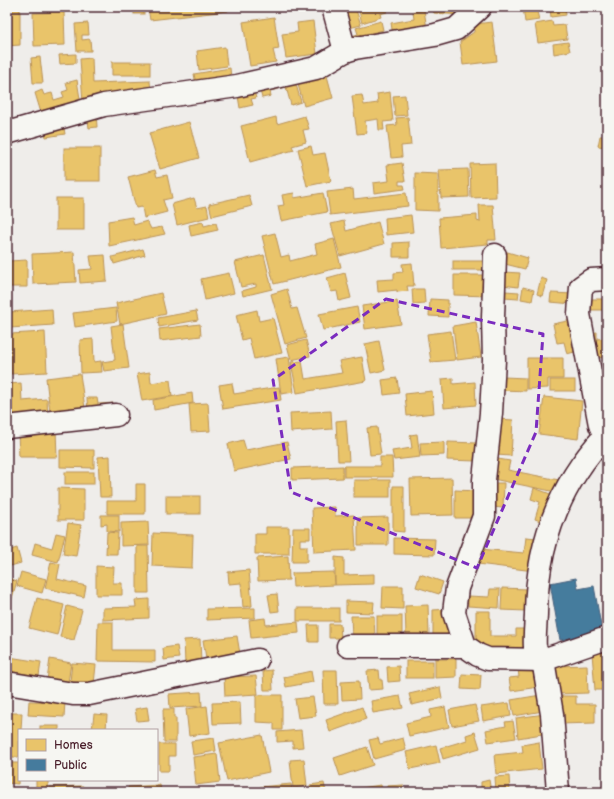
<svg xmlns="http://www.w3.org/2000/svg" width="614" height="799" viewBox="0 0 614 799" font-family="'Balsamiq Sans',sans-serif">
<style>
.homes{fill:#e9c46a;stroke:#b99257}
.public{fill:#457b9d;stroke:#465f7b}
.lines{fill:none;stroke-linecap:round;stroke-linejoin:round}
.minor-casing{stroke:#4a1f2b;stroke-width:25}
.minor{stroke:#f6f6f2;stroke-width:22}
.marked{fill:none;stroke:#7b2cbf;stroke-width:3;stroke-dasharray:8 5;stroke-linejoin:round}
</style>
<rect width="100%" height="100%" fill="#efedea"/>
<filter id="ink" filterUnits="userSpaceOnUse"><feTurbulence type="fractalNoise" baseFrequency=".025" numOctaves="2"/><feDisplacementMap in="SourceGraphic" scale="8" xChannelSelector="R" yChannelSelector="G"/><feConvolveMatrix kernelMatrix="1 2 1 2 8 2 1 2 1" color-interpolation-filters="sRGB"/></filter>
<g filter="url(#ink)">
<g class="homes">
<polygon points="7,7 20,7 20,45 7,46"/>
<rect x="134" y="7" width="10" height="7"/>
<polygon points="148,7 227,7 228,11 150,20"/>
<polygon points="342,7 355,7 361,25 349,28"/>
<polygon points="358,7 386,7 387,12 380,14 381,17 362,23"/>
<polygon points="432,7 469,7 460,15 434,13"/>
<polygon points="523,7 536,7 539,20 525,22"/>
<polygon points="539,7 565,7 566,15 551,17 550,9 539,11"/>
<polygon points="424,10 427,29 393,35 391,23 414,19 413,12"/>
<polygon points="64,12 65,45 34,46 33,13"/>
<polygon points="274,17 279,49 273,50 276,62 250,66 243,22"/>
<polygon points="313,21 317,54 286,58 282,34 298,32 297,23"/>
<polygon points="381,21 383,30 365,35 367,40 352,44 349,37 358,34 356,28"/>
<polygon points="552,21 553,26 565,25 567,39 538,43 535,24"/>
<polygon points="492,22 497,61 463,65 460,42 474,32 475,24"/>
<polygon points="88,23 89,35 82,35 82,40 90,39 91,51 77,51 75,24"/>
<polygon points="568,42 570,51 554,54 553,44"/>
<polygon points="225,47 227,66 199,70 197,51"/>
<polygon points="76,54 76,63 60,64 59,55"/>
<polygon points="40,57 43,83 33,83 31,58"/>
<polygon points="92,58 93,83 150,81 151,93 92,96 92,103 83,103 80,59"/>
<rect x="112" y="62" width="38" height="13"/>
<polygon points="230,68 231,78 196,84 194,74"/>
<polygon points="326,72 333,98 304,106 297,81"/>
<polygon points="293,74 301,102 291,105 286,87 270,91 271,96 262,98 258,83"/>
<polygon points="77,80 81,105 42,116 35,93 42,90 44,95 52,93 54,100 64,97 62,92 68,90 66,83"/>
<polygon points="254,92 256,98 251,99 253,105 240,108 238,96"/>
<polygon points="390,92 393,121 383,122 384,130 379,130 378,119 365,121 367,133 357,134 352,96 362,95 364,105 378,103 377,94"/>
<polygon points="405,95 407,115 395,116 393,96"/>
<polygon points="96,112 97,127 89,128 87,113"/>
<polygon points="305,116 309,129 303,130 306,142 292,146 294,150 250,162 241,126 276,117 277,124"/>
<polygon points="408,117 411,145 401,146 402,157 391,158 387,126 397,125 396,118"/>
<polygon points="189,122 199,158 160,169 149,133"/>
<polygon points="63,123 65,134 46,137 44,126"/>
<polygon points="600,136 607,136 607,147 598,146"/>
<polygon points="311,146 313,155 325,153 331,181 307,186 298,149"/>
<rect x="64" y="148" width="36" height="33"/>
<polygon points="402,163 405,181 399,181 399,185 404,185 405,189 374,193 373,183 389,181 387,165"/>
<polygon points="495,163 496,197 471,198 470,164"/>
<polygon points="468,169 469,197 441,198 439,170"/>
<polygon points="155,170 157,177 167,175 172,198 163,200 167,212 144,218 142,207 136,208 128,177"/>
<polygon points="415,173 438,174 438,211 415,210"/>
<polygon points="353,189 354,199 406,193 408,206 330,215 327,192"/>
<polygon points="294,193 294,198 323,193 327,212 281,221 278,206 284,205 282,195"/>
<polygon points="249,195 252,206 212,216 209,204"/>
<rect x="56" y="198" width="28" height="32"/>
<polygon points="194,198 197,208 207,206 209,217 177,225 172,204"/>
<polygon points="479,205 493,205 496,240 488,240 488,244 441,248 439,218 477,215 477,221 480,222"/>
<polygon points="411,215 413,232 386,235 385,218"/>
<polygon points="132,217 134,225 147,221 151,229 162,227 165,234 109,246 108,221"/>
<polygon points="344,221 346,231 378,222 384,244 340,256 331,224"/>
<polygon points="203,222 204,226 216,223 218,230 191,236 189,225"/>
<polygon points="275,233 281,257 289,255 290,261 317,254 315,244 334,239 341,267 274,284 262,236"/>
<polygon points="409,242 409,257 393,257 393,243"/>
<polygon points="143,249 145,255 114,264 112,257"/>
<polygon points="504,251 528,258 525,269 501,263"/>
<polygon points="74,252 76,282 33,284 32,254"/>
<polygon points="105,255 107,281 80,283 79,270 92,269 90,256"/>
<polygon points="264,255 272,289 243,296 242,291 256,287 256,284 241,287 235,262"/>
<polygon points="27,260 27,287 9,287 9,261"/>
<rect x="453" y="261" width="33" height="9"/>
<polygon points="412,263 414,286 407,286 408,291 397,292 397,290 378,292 377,280 394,279 394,273 403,272 402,264"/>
<polygon points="504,272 520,273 518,287 503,285"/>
<polygon points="229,273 234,293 205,300 201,279"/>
<polygon points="345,273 351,298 339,301 337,291 331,292 327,278"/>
<polygon points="454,275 490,275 490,296 454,295"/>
<polygon points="541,278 547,280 542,296 537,294"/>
<polygon points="523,287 534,290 532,301 521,299"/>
<polygon points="287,289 292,309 297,308 306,338 285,344 271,294"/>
<polygon points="412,289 424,289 425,303 413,304"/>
<polygon points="505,291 519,292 518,299 504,298"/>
<polygon points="161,293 166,314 120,324 116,303"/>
<polygon points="551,293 574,294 573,304 550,302"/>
<polygon points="430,299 448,300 448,317 429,316"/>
<rect x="583" y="299" width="21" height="11"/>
<polygon points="397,301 401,324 365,329 362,306"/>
<polygon points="357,307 360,322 323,330 319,314"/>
<polygon points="116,308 117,321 75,327 73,313"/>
<polygon points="52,309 53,325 10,328 9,312"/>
<polygon points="257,310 259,321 273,318 282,353 254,359 249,338 242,340 236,315"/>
<polygon points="196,311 198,320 159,327 158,318"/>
<polygon points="572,320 578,351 567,354 564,342 557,343 553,324"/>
<polygon points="476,322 481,357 457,360 453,326"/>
<polygon points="123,324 129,368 104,371 102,362 115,360 111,326"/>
<polygon points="200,324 201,336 160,341 159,329"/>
<polygon points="451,331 455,360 431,362 427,334"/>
<polygon points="45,332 47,372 11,374 10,334"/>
<polygon points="597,332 597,339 607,338 607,357 598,358 589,333"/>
<polygon points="93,339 94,362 101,361 102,372 81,373 80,340"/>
<polygon points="306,340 310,356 291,360 287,345"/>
<polygon points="379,341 385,370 371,373 365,344"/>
<polygon points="289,357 294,392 281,394 276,359"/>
<polygon points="362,357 366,381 297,393 291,362 302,361 305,379 342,373 339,361"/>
<polygon points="527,358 563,358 563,379 548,379 548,388 527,389"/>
<polygon points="150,372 151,383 170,380 172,396 142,401 137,374"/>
<polygon points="80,374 86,415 51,420 46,378"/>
<polygon points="504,377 526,378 526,391 503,390"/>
<polygon points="397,378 399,393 384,395 382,380"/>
<polygon points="453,378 453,384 475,382 476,405 444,408 442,379"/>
<rect x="550" y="380" width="25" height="11"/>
<polygon points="21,383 22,401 47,399 48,420 10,422 8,384"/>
<polygon points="232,383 234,394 279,387 281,400 223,409 219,385"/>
<polygon points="432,391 434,413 407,416 405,394"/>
<polygon points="192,393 193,403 154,410 153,400"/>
<polygon points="544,397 582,401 578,439 539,434"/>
<polygon points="87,398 97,398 98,404 114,403 114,413 88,415"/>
<polygon points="208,403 210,431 191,432 189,404"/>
<polygon points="331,411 332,429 291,432 290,413"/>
<polygon points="499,419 513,420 511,456 496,455"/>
<polygon points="346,420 349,461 338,461 336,421"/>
<polygon points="377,427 381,454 370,455 367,428"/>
<polygon points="56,430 57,457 19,457 18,431"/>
<polygon points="417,434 420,457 394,460 392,451 412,448 410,435"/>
<polygon points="243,440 246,450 287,442 291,459 234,471 228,444"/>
<polygon points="444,442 444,455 421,456 420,443"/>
<polygon points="448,442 477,443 476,461 447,460"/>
<polygon points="60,450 94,450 94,468 60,467"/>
<polygon points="110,456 111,497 100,497 98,457"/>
<polygon points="380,457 392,457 393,477 344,477 344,466 380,466"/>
<polygon points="498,459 510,461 508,470 559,480 556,492 493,479"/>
<polygon points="343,466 343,478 292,480 292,468"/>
<rect x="65" y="472" width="29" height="12"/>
<polygon points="452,478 453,515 411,516 410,479"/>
<rect x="354" y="480" width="36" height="17"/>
<polygon points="493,483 504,483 503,508 492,507"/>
<polygon points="136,484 145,484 145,514 107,514 107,501 136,501"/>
<polygon points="393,486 404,486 404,532 393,531"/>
<polygon points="58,488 84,489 84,520 58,520"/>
<polygon points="534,488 556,496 546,523 535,519 540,502 531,499"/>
<polygon points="455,490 477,491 476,518 455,518"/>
<rect x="166" y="496" width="34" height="18"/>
<polygon points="335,507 335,516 354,515 356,550 314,552 312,508"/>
<polygon points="101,515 119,515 119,532 107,531 107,524 101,525"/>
<polygon points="388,517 388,545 358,545 358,518"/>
<polygon points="148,522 149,545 121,546 121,523"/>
<polygon points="68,523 81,525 76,556 63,554"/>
<polygon points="266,527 289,527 289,554 255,554 255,534 266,534"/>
<polygon points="293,528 310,528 310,539 300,539 300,546 307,546 307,562 292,562"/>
<polygon points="107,532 118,533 117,554 106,554"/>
<polygon points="56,533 65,535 58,562 32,555 35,543 52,548"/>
<polygon points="153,533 193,535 192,568 152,566"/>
<polygon points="526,537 537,538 534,571 478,564 480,549 524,553"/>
<polygon points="394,538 435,539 434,555 394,554"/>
<polygon points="137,546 148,546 149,593 137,593"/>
<polygon points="17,548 21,563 7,567 7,551"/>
<polygon points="288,556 289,580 258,581 257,558"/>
<polygon points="335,557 344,558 344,575 374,574 374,584 335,585"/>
<polygon points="51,562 60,564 57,579 86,586 84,597 45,588"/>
<polygon points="96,566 114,567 113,583 122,583 122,595 96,595"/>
<polygon points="249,570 252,606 243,607 241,583 229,584 228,572"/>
<polygon points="21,572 46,579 42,593 17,586"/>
<polygon points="334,572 335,585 293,587 292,573"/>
<polygon points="420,574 443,582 439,594 416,587"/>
<polygon points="8,578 17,581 7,615 7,580"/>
<polygon points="383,586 403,586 403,609 382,608"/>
<polygon points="502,588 527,589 526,611 501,610"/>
<polygon points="490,589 500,589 499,608 468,606 468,596 489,597"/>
<polygon points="277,594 279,611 271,612 268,595"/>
<polygon points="37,598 64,605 57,635 29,628"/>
<polygon points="149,599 149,618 103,620 103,608 136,607 135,600"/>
<polygon points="346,601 374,602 373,613 346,612"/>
<polygon points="428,605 429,635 406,635 405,606"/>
<polygon points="67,606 82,610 74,640 60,637"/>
<polygon points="255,608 255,618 207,620 207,609"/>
<rect x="297" y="608" width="42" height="13"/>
<polygon points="450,609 451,637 433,637 433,610"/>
<polygon points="476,611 490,611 490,636 516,636 516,629 528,629 528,648 476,648"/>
<polygon points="351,616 374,616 375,638 352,638"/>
<rect x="377" y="616" width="25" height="20"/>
<polygon points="265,618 266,625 298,622 299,633 251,638 249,620"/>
<polygon points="98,622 113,622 113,650 155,650 155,662 97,661"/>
<polygon points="329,624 340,624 341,638 329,638"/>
<polygon points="308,625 318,625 318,642 309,642"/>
<polygon points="237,636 240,654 206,658 203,640"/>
<polygon points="200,639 201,663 185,664 184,640"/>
<polygon points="177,646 179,658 164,660 163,648"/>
<polygon points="607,652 607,690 595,690 592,653"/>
<polygon points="9,657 41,662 39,676 7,671"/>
<polygon points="50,659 71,663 68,683 47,680"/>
<polygon points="435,659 456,659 456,677 435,678"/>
<rect x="406" y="661" width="27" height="17"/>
<polygon points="72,663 96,665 94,684 70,682"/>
<polygon points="587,665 588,693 557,694 556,666"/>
<polygon points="399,666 400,681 388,682 387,667"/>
<polygon points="537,667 539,687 511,691 509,678 519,677 518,669"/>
<polygon points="272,670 273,690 264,690 263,671"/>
<polygon points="323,670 337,670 338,704 324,704"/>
<polygon points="379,670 380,680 382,680 383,689 369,690 367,671"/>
<polygon points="311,671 313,682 286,687 284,677"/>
<polygon points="462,674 481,675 480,690 461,689"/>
<polygon points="256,676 258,694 225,696 224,677"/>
<polygon points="359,681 360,699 342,700 341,682"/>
<polygon points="440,687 442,698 412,705 409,694"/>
<polygon points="201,692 202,706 170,708 169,694"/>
<polygon points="256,695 282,695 282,730 274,730 274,723 256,722"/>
<polygon points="541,695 543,711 514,716 511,700"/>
<polygon points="400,696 403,708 373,713 371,701"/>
<polygon points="559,696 576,696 576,704 595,704 595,723 559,724"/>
<polygon points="313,697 316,716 298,718 295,699"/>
<polygon points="29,701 65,702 64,717 28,715"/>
<polygon points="240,702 241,723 213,724 212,703"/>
<polygon points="509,703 511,716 483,721 481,707"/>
<polygon points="475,705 479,721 452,726 449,710"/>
<polygon points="207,706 210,733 189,736 186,709"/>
<polygon points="147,707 149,720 137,721 135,709"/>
<polygon points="362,707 366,719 330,732 326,720"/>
<polygon points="445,707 449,727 409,736 406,723 431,717 430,710"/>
<polygon points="163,709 174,709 174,718 176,718 176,742 164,742"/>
<polygon points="7,713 22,713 21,730 19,730 19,757 7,757"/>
<polygon points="94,714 107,715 106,730 92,730"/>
<polygon points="545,714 548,733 518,738 516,718"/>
<polygon points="513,721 516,738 488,742 486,730 506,726 505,722"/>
<rect x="40" y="726" width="19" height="4"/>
<polygon points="301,730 303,747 293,748 293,741 277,742 277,732"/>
<polygon points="475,732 480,748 443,759 440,748 467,740 466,735"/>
<polygon points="262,735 269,772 227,781 219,743"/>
<polygon points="214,738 216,751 193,755 191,741"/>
<polygon points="378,738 380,744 403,738 406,750 374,759 369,740"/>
<polygon points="539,742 542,769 496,774 494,755 523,752 522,745"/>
<polygon points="159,744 175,744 175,756 169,756 169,771 159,771"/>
<polygon points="436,745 440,763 410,769 406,752"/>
<polygon points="367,747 373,765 340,776 334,758"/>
<polygon points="217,754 220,782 196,785 193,757"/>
<polygon points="304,759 307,786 293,788 290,760"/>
<polygon points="7,763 19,763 18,784 7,783"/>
<polygon points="509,776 510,792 496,792 495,777"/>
<rect x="36" y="780" width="12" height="11"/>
<polygon points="489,780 491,792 462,792 481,788 481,782"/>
<polygon points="324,783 326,792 311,792 310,785"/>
<polygon points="291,784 292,792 260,792 260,787"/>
<polygon points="160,785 161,792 129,792 128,787"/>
<polygon points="381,785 382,792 355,792 354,789"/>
<polygon points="403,785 403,792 387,792 387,786"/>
<polygon points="83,786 83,792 50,792 50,787"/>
<rect x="85" y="791" width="29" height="1"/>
</g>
<polygon class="public" points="576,578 578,589 594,586 602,632 560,640 550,583"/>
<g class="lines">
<defs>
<g id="minor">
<polyline points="333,7 345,51"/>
<polyline points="7,133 104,105 237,86 316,68 345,51 355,48 435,35 456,29 480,7"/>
<path d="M495 255 493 318 494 360 491 413 484 480V516L457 588 454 613 465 646 478 655 488 659 543 660C540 656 536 651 535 647 534 639 536 621 536 613 537 545 558 486 605 436"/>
<polyline points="7,427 116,415"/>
<polyline points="606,449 605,436 600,425 579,314 581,287 591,280 607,279"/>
<polyline points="348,646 465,646"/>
<polyline points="7,683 73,694 89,694 257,660"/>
<polyline points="558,792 552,714 543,660 607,638"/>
</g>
</defs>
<use href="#minor" class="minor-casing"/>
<use href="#minor" class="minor"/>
</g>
</g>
<path class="marked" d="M386 299 543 334 536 432 477 568 291 492 273 380Z"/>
<rect width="614" height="799" fill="none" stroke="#f6f6f2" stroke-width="24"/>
<rect x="12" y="12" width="590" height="775" fill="none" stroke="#4a1f2b" stroke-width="1.5" filter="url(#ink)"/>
<rect x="18" y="729" width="140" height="52" fill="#f6f6f2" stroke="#b1a0a2"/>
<rect x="26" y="739" width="20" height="12" fill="#e9c46a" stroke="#b1a0a2"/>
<text x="54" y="749" font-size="12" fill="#4a1f2b">Homes</text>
<rect x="26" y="759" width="20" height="12" fill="#457b9d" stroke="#b1a0a2"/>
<text x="54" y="769" font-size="12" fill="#4a1f2b">Public</text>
</svg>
